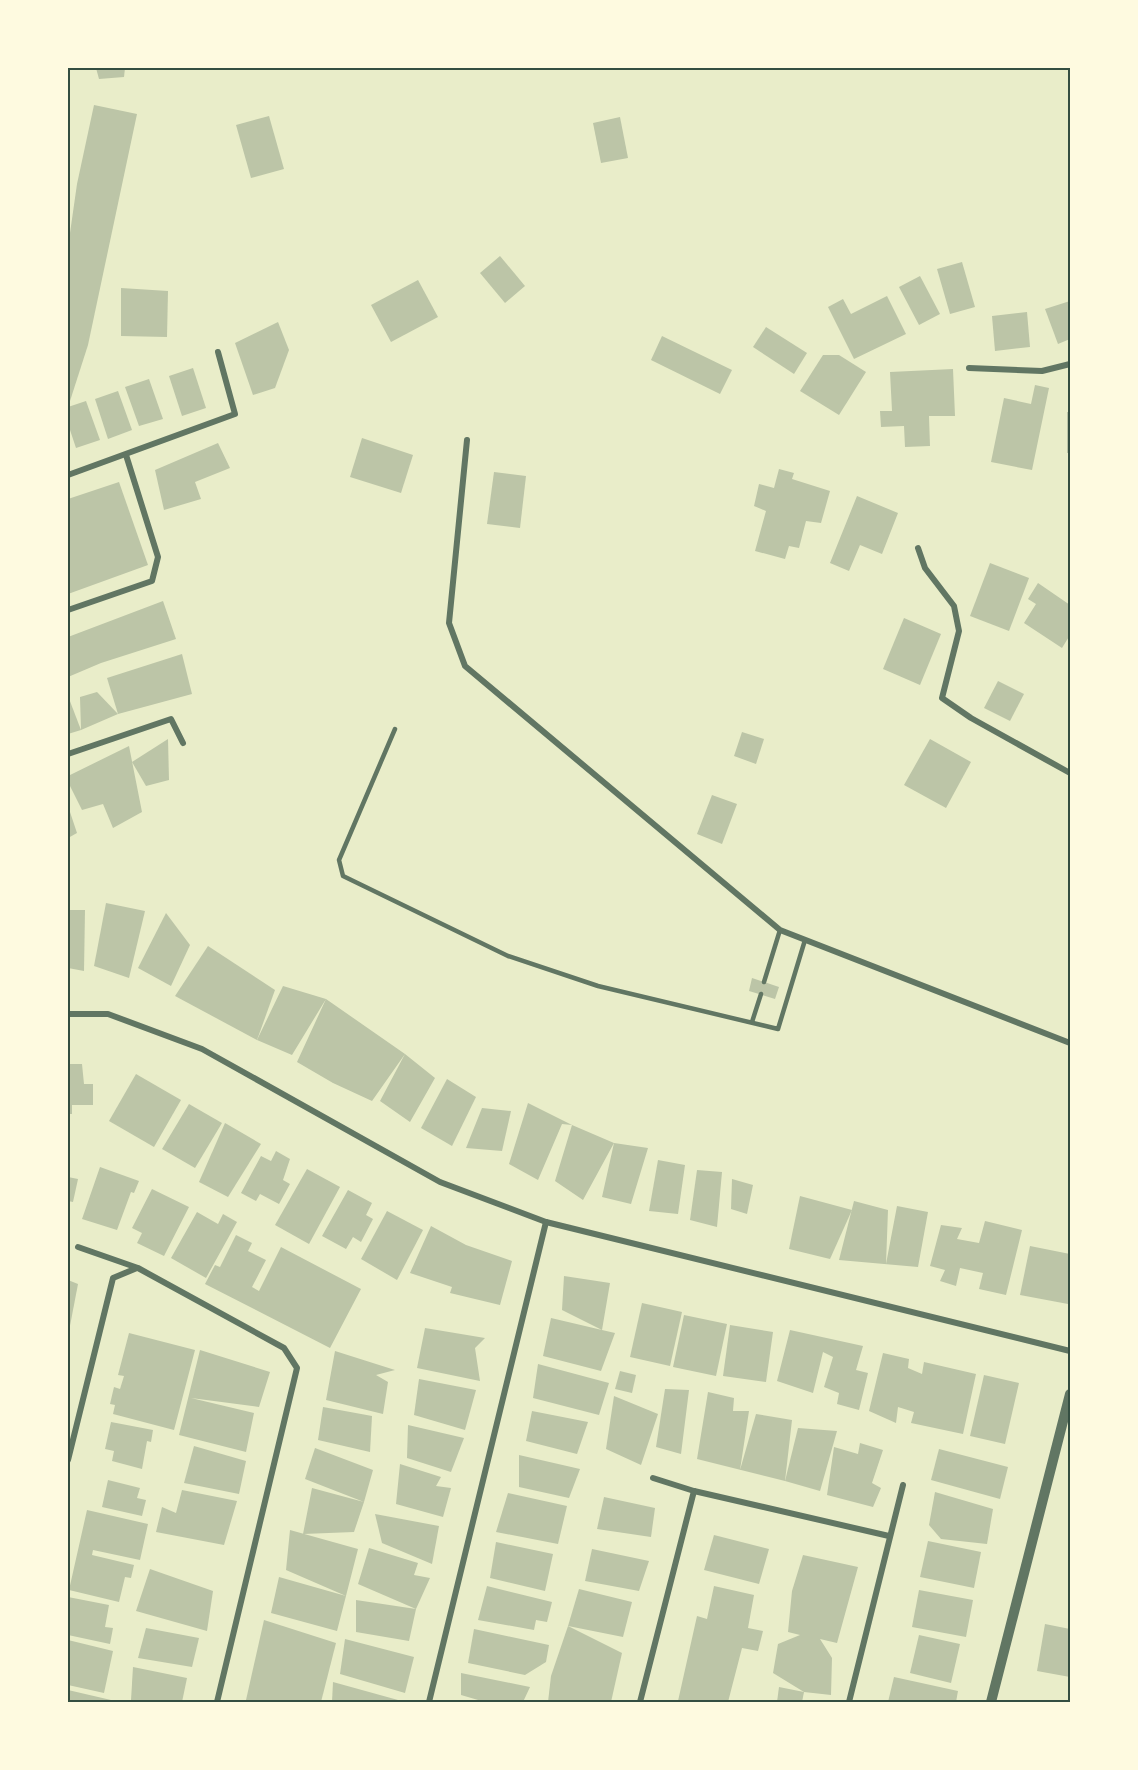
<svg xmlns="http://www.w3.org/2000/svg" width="1138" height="1770" viewBox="0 0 1138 1770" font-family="'Nunito Sans',sans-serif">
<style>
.building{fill:#bcc5a7}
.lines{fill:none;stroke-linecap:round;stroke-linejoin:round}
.service{stroke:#617663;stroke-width:4.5}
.minor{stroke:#617663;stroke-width:6}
.tertiary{stroke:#617663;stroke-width:10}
.neatline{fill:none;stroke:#344e41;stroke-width:2}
</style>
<rect width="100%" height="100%" fill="#e9edc9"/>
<g class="building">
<polygon points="96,68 125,68 124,77 99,79"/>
<polygon points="94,105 137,114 88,345 70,401 68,398 68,247 77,184"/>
<polygon points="269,116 284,169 251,178 236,125"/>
<polygon points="620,117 628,158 601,163 593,123"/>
<polygon points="500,256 525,286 505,303 480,273"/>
<polygon points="962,262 975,307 950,314 937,269"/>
<polygon points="920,276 940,314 919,325 899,287"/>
<polygon points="418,280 438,317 391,342 371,305"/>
<polygon points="121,288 168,291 167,337 121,336"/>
<polygon points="887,296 906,334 854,359 828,307 843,299 851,314"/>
<polygon points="1070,301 1070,339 1058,344 1045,309"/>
<polygon points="1027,312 1030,347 995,351 992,316"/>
<polygon points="278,322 289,350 275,388 253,395 235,343"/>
<polygon points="766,327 807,353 794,374 753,347"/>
<polygon points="662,336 732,370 720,394 651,360"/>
<polygon points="823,355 839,355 866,372 839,415 800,391"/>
<polygon points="193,368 206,408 182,416 169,376"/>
<polygon points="953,369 955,416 929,416 930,446 905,447 904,426 881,427 880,411 892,411 890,372"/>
<polygon points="149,379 163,419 139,426 125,387"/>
<polygon points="1035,385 1049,388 1032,470 991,462 1004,398 1031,404"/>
<polygon points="118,391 132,430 108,439 95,399"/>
<polygon points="86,401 100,440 76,448 68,424 68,407"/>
<rect x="1067" y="412" width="3" height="41"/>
<polygon points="362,438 413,455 401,493 350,477"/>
<polygon points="218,443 230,468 195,482 201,499 164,510 155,470"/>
<polygon points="779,469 794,473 792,479 830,491 821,523 806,521 799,548 789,546 785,559 755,551 766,511 754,506 759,484 774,488"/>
<polygon points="494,472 526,476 520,528 487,524"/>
<polygon points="119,482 148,565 68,594 68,499"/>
<polygon points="857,496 898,513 882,554 860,545 849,571 830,563"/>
<polygon points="990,563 1029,578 1009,631 970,616"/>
<polygon points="1038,583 1070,605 1070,635 1062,648 1024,623 1036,604 1028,599"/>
<polygon points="163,601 176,639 101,663 68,677 68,637"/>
<polygon points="904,618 941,634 920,685 883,669"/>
<polygon points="182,654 192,694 118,714 107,678"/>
<polygon points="998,681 1024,694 1010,721 984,708"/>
<polygon points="97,692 118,714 81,730 80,697"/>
<polygon points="68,696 81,730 68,734"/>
<polygon points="742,732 764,739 756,764 734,756"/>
<polygon points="168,739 169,780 146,786 132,762"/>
<polygon points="930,739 971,762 946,808 904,785"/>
<polygon points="129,746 142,812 113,828 103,804 82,810 68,782 68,776"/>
<polygon points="712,795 737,804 722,844 697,834"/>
<polygon points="68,806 77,833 68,838"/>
<polygon points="106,903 145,911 129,978 94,966"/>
<polygon points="68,910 85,910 84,971 68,968"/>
<polygon points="166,913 190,945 171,986 138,968"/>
<polygon points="208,946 275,990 257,1040 175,996"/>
<polygon points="752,978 779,987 775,999 749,991"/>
<polygon points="283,986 326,999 405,1054 435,1078 410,1122 380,1101 405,1054 372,1101 333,1083 297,1062 326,999 292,1055 257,1040"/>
<polygon points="68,1064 82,1064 84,1084 93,1084 93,1105 72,1105 72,1114 68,1114"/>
<polygon points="136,1074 181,1100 154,1147 109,1121"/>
<polygon points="447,1079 476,1097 452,1146 421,1128"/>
<polygon points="528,1103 572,1125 562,1124 538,1180 509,1164"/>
<polygon points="189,1104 222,1123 195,1168 162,1149"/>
<polygon points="482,1108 511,1111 502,1151 466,1148"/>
<polygon points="225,1123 261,1144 228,1197 199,1182"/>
<polygon points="572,1125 614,1143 648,1148 631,1204 602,1197 614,1143 583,1200 555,1181"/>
<polygon points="276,1151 290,1159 283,1180 290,1184 279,1204 260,1194 256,1201 241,1193 261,1156 271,1161"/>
<polygon points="658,1160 685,1165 678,1214 649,1211"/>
<polygon points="100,1167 139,1181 134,1193 131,1192 117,1230 82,1219"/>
<polygon points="307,1169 340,1187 309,1244 275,1225"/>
<polygon points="697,1170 722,1172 717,1227 690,1220"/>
<polygon points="68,1177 78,1179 73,1202 68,1201"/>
<polygon points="732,1179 753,1185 747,1214 731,1209"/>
<polygon points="152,1189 189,1207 164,1256 137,1243 142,1233 132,1228"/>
<polygon points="348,1190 372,1203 366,1215 373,1219 361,1242 353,1237 346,1249 322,1236"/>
<polygon points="800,1196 852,1210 830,1259 789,1249"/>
<polygon points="854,1201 888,1210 886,1264 897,1206 928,1212 918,1267 839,1260"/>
<polygon points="387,1211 423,1230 397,1280 361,1259"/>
<polygon points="197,1212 218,1224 223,1214 237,1222 206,1278 171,1258"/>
<polygon points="985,1221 1022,1230 1006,1295 979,1289 983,1273 960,1268 956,1286 940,1281 945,1270 930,1266 941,1225 962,1228 957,1239 979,1243"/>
<polygon points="431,1226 466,1245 512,1261 500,1305 450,1293 452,1287 410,1273"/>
<polygon points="236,1235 252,1243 248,1251 266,1260 252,1287 259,1291 281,1247 361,1289 330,1348 205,1284 215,1265 220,1267"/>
<polygon points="1030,1246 1070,1254 1068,1304 1020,1295"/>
<polygon points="564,1276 610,1283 602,1330 615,1333 601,1371 543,1356 551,1318 602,1330 562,1310"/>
<polygon points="68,1280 78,1284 69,1331 68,1331"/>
<polygon points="642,1303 682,1312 670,1366 630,1357"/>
<polygon points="684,1315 727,1324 716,1376 673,1367"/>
<polygon points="730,1325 773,1332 766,1382 723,1376"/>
<polygon points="425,1328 485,1338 475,1348 480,1381 417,1368"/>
<polygon points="790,1330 863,1346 856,1370 868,1373 859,1410 837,1404 839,1393 824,1387 833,1357 823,1352 813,1393 777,1381"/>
<polygon points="129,1333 195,1350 174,1430 113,1414 115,1405 110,1404 114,1387 120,1389 124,1376 118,1375"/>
<polygon points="200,1350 270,1372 259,1407 191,1398 254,1413 246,1452 179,1435"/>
<polygon points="335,1351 395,1370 376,1375 388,1382 383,1414 326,1400"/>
<polygon points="883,1353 909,1359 908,1368 922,1374 924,1362 976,1374 963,1434 911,1423 914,1412 898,1407 896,1423 869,1411"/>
<polygon points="538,1364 609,1383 599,1415 533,1398"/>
<polygon points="620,1371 636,1375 632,1393 615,1389"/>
<polygon points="984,1375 1019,1383 1005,1444 970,1436"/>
<polygon points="419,1379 476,1390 465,1430 414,1415"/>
<polygon points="665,1389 689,1390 681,1454 656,1447"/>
<polygon points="708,1392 734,1398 733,1411 749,1411 740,1470 756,1414 792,1420 785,1481 697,1459"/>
<polygon points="614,1396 658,1414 641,1465 606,1449"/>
<polygon points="323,1407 372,1416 370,1452 318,1440"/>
<polygon points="532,1411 588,1422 577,1454 526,1441"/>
<polygon points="111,1422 153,1430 151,1442 147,1441 142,1469 112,1461 114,1451 105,1449"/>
<polygon points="408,1425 464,1438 451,1472 407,1458"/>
<polygon points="798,1428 837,1431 820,1491 785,1481"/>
<polygon points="860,1443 883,1450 872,1483 881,1488 873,1507 827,1495 834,1447 858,1454"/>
<polygon points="194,1446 246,1461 239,1494 184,1483"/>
<polygon points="315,1448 373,1470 364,1502 354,1532 303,1534 312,1488 364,1502 305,1479"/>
<polygon points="939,1449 1008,1467 1000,1499 931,1480"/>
<polygon points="519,1455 580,1469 569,1498 519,1487"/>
<polygon points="400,1464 441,1477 436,1486 451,1488 443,1517 396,1504"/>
<polygon points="108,1480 140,1488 137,1498 146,1500 142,1516 102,1507"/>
<polygon points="182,1490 237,1501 224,1545 156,1532 162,1507 176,1513"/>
<polygon points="935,1492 993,1509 987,1544 941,1539 929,1525"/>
<polygon points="508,1493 567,1506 558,1544 496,1532"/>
<polygon points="604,1497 655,1508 651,1537 597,1529"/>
<polygon points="87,1510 148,1524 140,1560 93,1550 92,1555 134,1565 131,1578 125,1577 119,1602 69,1590"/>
<polygon points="375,1514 439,1526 432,1564 382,1543"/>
<polygon points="290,1530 358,1549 337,1631 271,1613 279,1577 346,1596 286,1570"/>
<polygon points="714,1535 769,1549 759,1584 704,1570"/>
<polygon points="928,1541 981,1552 974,1588 920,1577"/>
<polygon points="496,1542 553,1554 545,1591 490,1578"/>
<polygon points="369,1548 418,1563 414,1575 430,1578 416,1609 409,1641 356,1632 356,1600 416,1609 358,1584"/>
<polygon points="592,1549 649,1561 639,1591 585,1581"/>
<polygon points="803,1555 858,1567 837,1643 820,1639 832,1658 831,1695 804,1692 773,1673 778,1644 800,1635 788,1632 792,1591"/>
<polygon points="150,1569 213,1591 207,1631 136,1611"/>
<polygon points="487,1586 552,1602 547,1622 536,1620 534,1630 478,1620"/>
<polygon points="714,1586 754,1595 748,1628 763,1631 758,1651 742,1648 728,1702 678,1701 697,1616 707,1619"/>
<polygon points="579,1589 632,1602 623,1637 568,1626"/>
<polygon points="919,1590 973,1600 966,1637 912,1627"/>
<polygon points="68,1597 109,1605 105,1627 113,1628 110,1644 68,1635"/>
<polygon points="264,1620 336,1643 321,1702 260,1702 246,1700"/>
<polygon points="1045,1624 1070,1629 1070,1677 1037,1671"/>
<polygon points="568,1626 622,1653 611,1702 548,1702 551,1676"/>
<polygon points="146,1628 199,1638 192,1667 138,1658"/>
<polygon points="474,1629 549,1645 546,1662 525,1675 468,1663"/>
<polygon points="919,1635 960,1644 951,1683 910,1673"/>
<polygon points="345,1639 414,1657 405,1693 340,1674"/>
<polygon points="68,1640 113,1651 104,1693 68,1685"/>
<polygon points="133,1667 187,1678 182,1702 136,1702 131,1700"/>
<polygon points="461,1673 530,1687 523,1702 485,1702 461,1695"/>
<polygon points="894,1677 958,1691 956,1702 888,1702"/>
<polygon points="333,1682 398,1700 398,1702 332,1702"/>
<polygon points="779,1687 804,1692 802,1702 777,1702"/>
<polygon points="68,1690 111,1700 110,1702 68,1702"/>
</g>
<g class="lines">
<g class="service">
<polyline points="395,729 339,860 343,876 508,956 598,986 778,1029 805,940"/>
<polyline points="764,982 780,930"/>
<polyline points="752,1022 761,994"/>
</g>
<g class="minor">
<polyline points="969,368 1042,371 1070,364"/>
<polyline points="467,440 449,623 465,666 780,930 1070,1043"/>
<polyline points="68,475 235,414 218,352"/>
<polyline points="918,548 925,568 954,606 959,631 942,698 971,718 1070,773"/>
<polyline points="68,610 152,581 158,557 126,455"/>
<polyline points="68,754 171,719 183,743"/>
<polyline points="68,1014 108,1014 202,1049 440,1182 546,1222 1070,1351"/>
<polyline points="78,1247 138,1268 284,1348 297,1368 217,1702"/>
<polyline points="68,1460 113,1278 137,1268"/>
<polyline points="653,1478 694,1491 889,1536"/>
<polyline points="429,1702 546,1222"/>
<polyline points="640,1702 694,1491"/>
<polyline points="849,1702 903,1485"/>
</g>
<polyline class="tertiary" points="991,1702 1070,1394"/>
</g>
<rect width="1138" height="1770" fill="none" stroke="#fefae0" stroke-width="138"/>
<rect x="69" y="69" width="1000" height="1632" class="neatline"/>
</svg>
